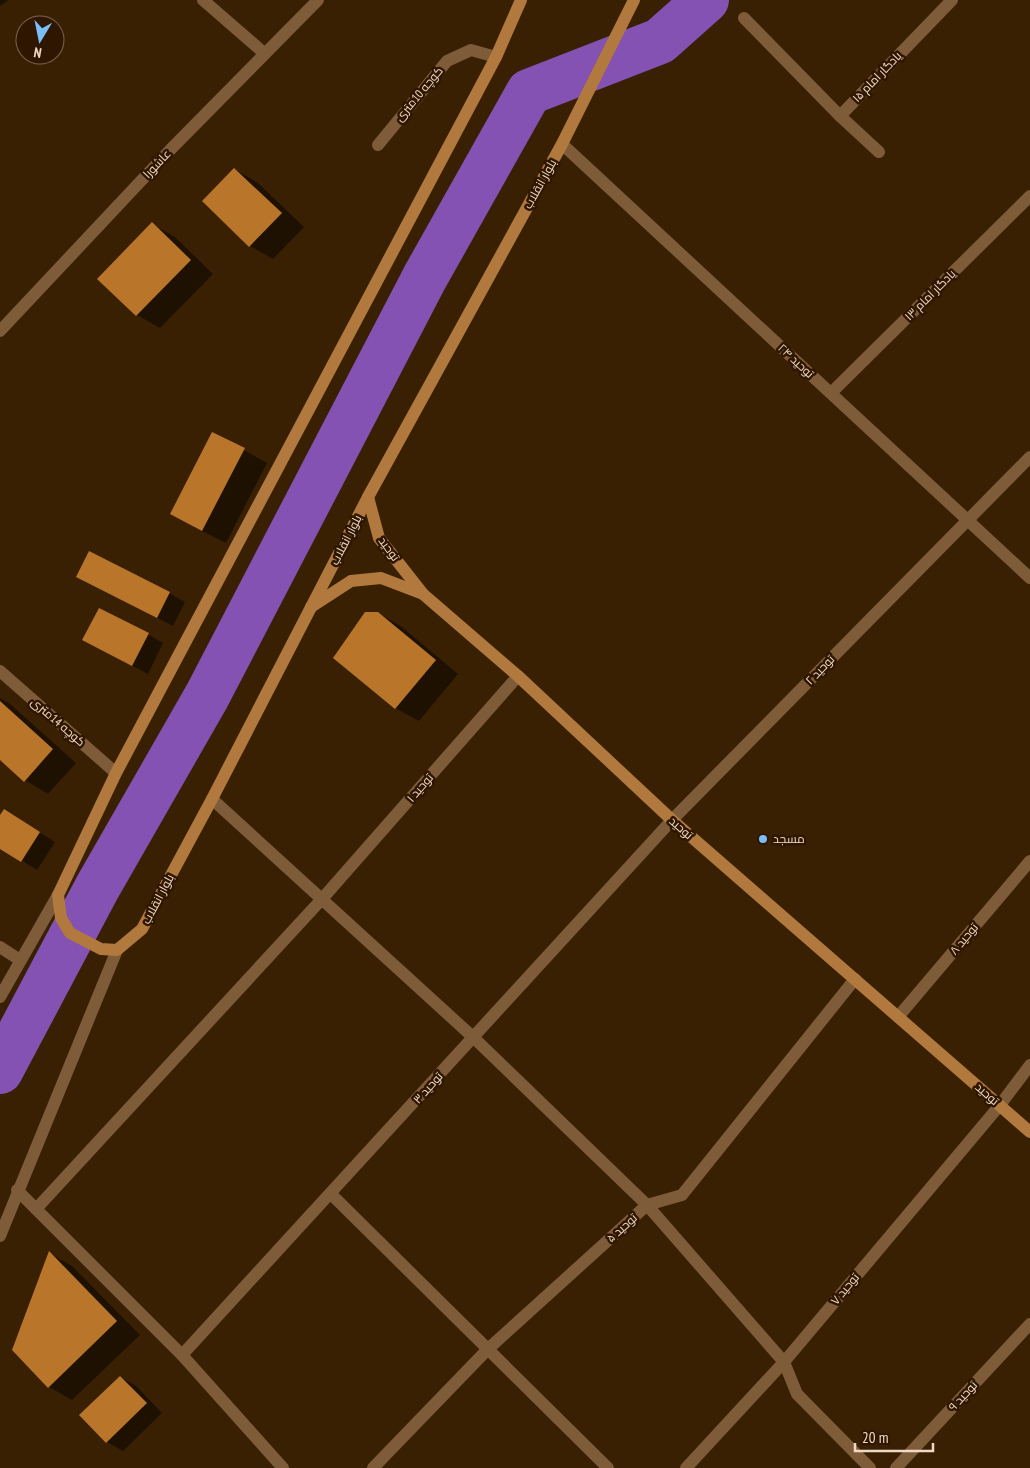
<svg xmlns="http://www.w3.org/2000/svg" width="1030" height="1468" viewBox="0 0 1030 1468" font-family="'PT Sans Narrow',Cairo,sans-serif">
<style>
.shadow{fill:#0007}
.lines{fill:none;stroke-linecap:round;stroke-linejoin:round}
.river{stroke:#8352b3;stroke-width:46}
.building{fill:#b9762b}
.lane{stroke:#7f5c39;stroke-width:12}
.street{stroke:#7f5c39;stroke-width:12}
.secondary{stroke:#b1793e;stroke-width:12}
.poi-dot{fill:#7abff8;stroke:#2f1600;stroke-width:2}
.labels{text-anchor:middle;stroke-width:5;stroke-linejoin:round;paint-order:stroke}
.street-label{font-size:12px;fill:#efd9c5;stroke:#2f1600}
.poi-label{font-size:12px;fill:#efd9c5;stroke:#2f1600;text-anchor:start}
</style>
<rect width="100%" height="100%" fill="#392003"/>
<g class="shadow">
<polygon points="0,0 9,0 0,6"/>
<polygon points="234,169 258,183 304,227 273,259 250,246 203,201"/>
<polygon points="152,224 175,237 213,274 160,328 137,315 99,279"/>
<polygon points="244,450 267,463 226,543 194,527"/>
<polygon points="93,585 169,593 185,602 173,626"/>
<polygon points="378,613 402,627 458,674 419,721 395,708"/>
<polygon points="148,634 163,643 148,674 84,640"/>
<polygon points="0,698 10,704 76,763 48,794 25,780 0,758"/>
<polygon points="0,817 20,820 55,842 37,870 0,847"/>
<polygon points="49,1253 72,1266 140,1335 72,1400 49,1387"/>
<polygon points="120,1377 136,1386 162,1413 123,1451 107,1442"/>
</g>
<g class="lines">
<polyline class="river" points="0,1071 97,888 207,696 425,277 529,92 660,41 706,0"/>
</g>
<g class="building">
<polygon points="234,168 282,213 249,247 202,201"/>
<polygon points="152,222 191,260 136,316 97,279"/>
<polygon points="212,432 245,448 202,531 170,514"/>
<polygon points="89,551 170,592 157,618 76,577"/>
<polygon points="99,608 149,633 132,666 82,640"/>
<polygon points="365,612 378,612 436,660 395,709 333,658"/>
<polygon points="0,701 53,749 24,782 0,760"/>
<polygon points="4,809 40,832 21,862 0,849 0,815"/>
<polygon points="49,1251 117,1321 48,1388 12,1350"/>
<polygon points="120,1376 147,1403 106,1443 79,1415"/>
</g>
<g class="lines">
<polyline class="lane" points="378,145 447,61 471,50 496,57"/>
<g class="street">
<polyline points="203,0 264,53"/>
<polyline points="744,18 840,116"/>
<polyline points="562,144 1030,578"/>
<polyline points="879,152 840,116 952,0"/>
<polyline points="0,331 170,150 318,0"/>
<polyline points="831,393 1030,196"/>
<polyline points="0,671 116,773"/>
<polyline points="212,799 474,1038 647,1205 784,1362 797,1394 870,1468"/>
<polyline points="0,947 20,960"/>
<polyline points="0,997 58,895"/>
<polyline points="898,1017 1030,861"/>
<polyline points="17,1190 182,1355 283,1468"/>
<polyline points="331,1194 608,1468"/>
<polyline points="36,1209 322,899 518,676"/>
<polyline points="0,1236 117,950"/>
<polyline points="182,1355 672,820 1030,457"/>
<polyline points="373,1468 488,1349 647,1205 682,1195 855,979"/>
<polyline points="686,1468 784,1362 1000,1105 1030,1065"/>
<polyline points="896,1468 1030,1324"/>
</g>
<g class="secondary">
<polyline points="521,0 496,57 116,773 58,895 61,918 70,933 101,949 117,950 142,929 212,799 368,497 562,144 634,0"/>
<polyline points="368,497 379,538 423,594 518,676 672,820 1030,1132"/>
<polyline points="311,607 351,581 381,578 423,594"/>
</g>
</g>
<circle class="poi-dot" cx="763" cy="839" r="5"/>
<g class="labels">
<g class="street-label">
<text transform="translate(877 77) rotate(-46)" y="4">یادگار امام ۱۵</text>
<text transform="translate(419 94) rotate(-50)" y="4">کوچه 10متری</text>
<text transform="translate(157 164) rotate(-47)" y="4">عاشورا</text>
<text transform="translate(540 184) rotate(-61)" y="4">بلوار انقلاب</text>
<text transform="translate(930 295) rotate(-45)" y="4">یادگار امام ۱۳</text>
<text transform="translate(796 361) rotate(43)" y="4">توحید ۲۴</text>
<text transform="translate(346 540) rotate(-63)" y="4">بلوار انقلاب</text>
<text transform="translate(389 549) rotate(54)" y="4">توحید</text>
<text transform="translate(820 670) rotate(-46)" y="4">توحید ۲</text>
<text transform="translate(58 722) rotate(41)" y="4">کوچه 14متری</text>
<text transform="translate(420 788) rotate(-49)" y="4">توحید ۱</text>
<text transform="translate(681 828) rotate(41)" y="4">توحید</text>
<text transform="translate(158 899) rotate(-62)" y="4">بلوار انقلاب</text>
<text transform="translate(964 939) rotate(-50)" y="4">توحید ۸</text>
<text transform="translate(428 1088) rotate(-48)" y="4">توحید ۳</text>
<text transform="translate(987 1094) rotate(41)" y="4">توحید</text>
<text transform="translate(622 1228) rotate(-42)" y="4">توحید ۵</text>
<text transform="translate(845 1289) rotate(-50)" y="4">توحید ۷</text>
<text transform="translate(963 1396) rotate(-47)" y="4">توحید ۹</text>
</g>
<g class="poi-label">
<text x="773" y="843">مسجد</text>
</g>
</g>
<g transform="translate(40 40) rotate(190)"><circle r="24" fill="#2f1600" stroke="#7c644f"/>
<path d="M0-4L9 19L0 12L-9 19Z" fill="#7abff8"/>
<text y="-8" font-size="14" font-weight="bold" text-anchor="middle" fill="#efd9c5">N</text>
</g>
<path d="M855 1443v8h78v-8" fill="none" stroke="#efd9c5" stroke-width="2.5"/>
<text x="862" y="1443" font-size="15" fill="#efd9c5" stroke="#2f1600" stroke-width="4" paint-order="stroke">20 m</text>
</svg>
